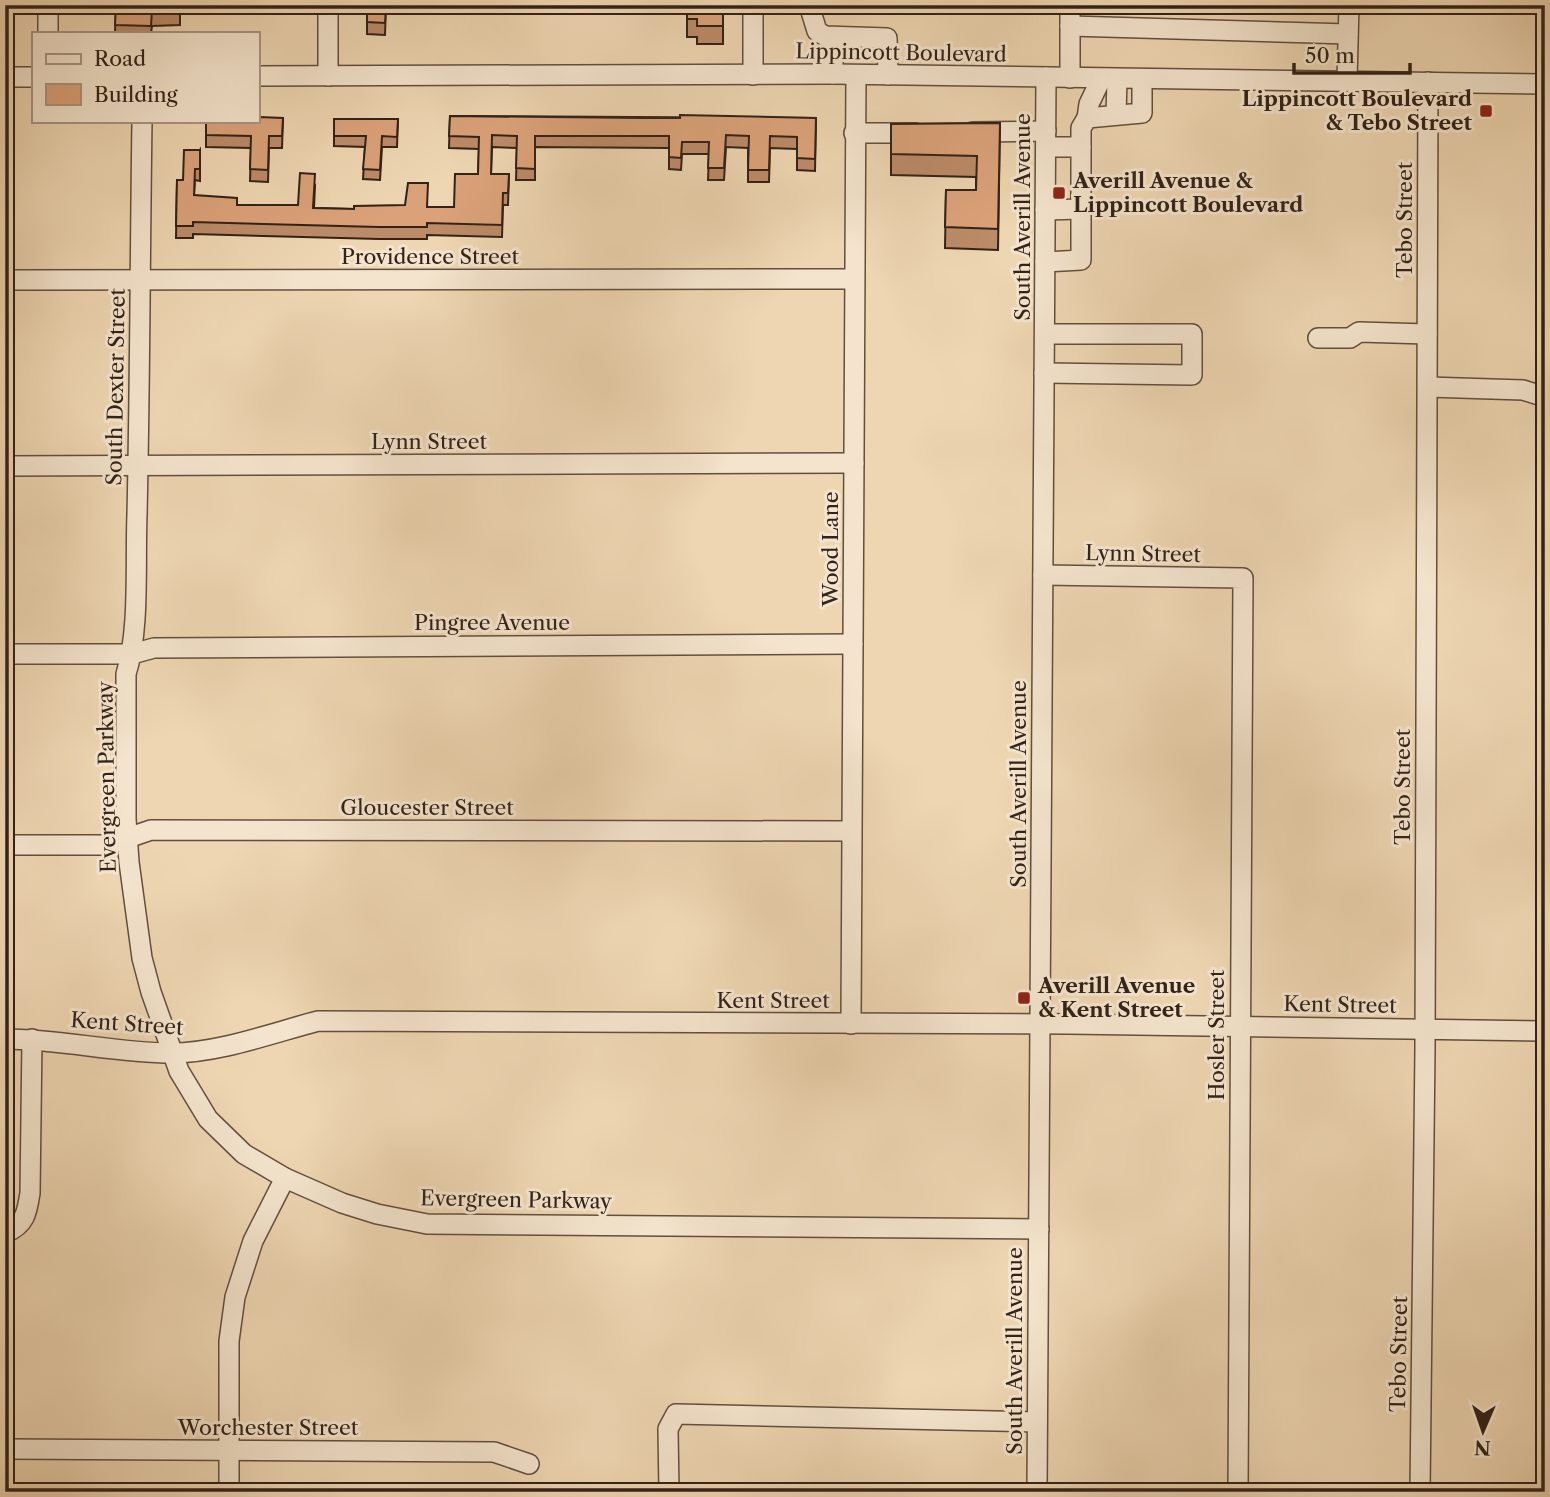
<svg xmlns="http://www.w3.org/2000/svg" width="1550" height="1497" viewBox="0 0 1550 1497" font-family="'Libre Caslon Text',serif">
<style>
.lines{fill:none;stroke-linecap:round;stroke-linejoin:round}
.minor-casing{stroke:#624f3e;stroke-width:22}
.path{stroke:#332218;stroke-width:2.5;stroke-dasharray:5 3.5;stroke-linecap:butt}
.minor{stroke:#f4e4cd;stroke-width:19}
.wall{fill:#bc8b68;stroke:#332218;stroke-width:2}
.building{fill:#dba279;stroke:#332218;stroke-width:2}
.poi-dot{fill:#8f2418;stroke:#f4e4cd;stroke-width:2.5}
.labels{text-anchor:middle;stroke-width:6;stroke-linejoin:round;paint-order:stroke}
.street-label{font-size:21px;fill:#332218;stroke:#f4e4cd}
.poi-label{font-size:21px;font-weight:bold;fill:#332218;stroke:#f4e4cd;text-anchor:start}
</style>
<rect width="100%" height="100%" fill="#eed6b2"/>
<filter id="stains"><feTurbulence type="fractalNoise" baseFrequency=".00286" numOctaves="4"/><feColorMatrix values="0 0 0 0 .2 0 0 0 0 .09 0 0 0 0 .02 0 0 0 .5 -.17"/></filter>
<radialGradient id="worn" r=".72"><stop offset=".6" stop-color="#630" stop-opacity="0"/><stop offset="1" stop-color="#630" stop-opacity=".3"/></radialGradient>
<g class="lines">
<defs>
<g id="minor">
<polyline points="48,5 48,33"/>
<polyline points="753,5 753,75"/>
<polyline points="809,5 817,31 825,36 887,38 888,75"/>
<polyline points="1070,26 1348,34"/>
<polyline points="833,37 833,74"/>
<polyline points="257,76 833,74 1545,84"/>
<polyline points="328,76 328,5"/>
<polyline points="5,77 33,77"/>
<polyline points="1070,78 1070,5"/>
<polyline points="1347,80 1349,5"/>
<polyline points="1116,115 1117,79"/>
<polyline points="1087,118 1089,104 1101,79"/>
<path d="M142 121C140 252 140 384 137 515 135 563 140 630 126 674V819L129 862 142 958 151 992 179 1071 208 1119 244 1154 285 1178 342 1203 377 1214 427 1224 1039 1229"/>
<polyline points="973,132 1046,131"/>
<polyline points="854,133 915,133"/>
<polyline points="1081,147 1081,128 1087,118 1142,113 1142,79"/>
<polyline points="1045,210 1081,209"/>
<polyline points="1045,262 1081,260 1081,147 1046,147"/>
<polyline points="5,280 854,279"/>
<polyline points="1318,338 1350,338 1359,332 1427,334"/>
<polyline points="1044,373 1192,375 1192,334 1045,334"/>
<polyline points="1428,387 1523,390 1545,397"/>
<polyline points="5,466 854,463"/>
<polyline points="1043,575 1243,578 1238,1492"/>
<polyline points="5,654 132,654 154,648 853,644"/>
<polyline points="5,845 107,845 151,830 851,831"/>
<polyline points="851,1024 856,75"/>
<path d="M5 1039C61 1039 116 1053 171 1053 219 1053 272 1033 318 1021L1069 1024 1545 1031"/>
<path d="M5 1233C25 1225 27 1213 30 1193L32 1039"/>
<polyline points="5,1449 494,1452 529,1464"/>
<polyline points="229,1492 229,1341 235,1297 253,1241 285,1178"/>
<polyline points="669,1492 668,1429 676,1414 1037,1422"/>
<polyline points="1037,1492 1046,77"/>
<polyline points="1420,1492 1425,1048 1428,82"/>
</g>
</defs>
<use href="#minor" class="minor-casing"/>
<polyline class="path" points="1204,14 1204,5"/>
<use href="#minor" class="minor"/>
</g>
<g class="wall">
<polygon points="116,5 180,5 180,25 152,26 151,33 115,33"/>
<polygon points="367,5 386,6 385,35 367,34"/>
<polygon points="687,5 723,5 723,44 697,44 697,37 687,37"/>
<polygon points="845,5 903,5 902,7"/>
<polygon points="450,116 816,118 815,171 797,170 797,149 770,148 769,182 748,182 748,148 726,147 724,180 708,180 709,154 682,154 681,170 669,169 669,148 535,147 535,180 516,180 517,148 492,147 491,174 509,174 508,205 503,205 502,237 427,235 427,239 379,239 193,234 193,238 176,238 177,180 183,180 200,150 200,181 195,180 194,195 237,205 298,205 315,186 314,208 354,209 427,207 454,207 478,174 479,149 449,148"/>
<polygon points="283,118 282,148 269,148 268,182 250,181 251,148 206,147 206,121 259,120"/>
<polygon points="334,119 398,119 397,147 382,147 380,180 363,179 365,147 334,146"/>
<polygon points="1000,123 998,250 945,248 946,190 976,190 976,177 891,175 891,124"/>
</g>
<g class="building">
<polygon points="116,5 180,5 180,9 152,10 151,26 115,25"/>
<polygon points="367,5 386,6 385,23 367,22"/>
<polygon points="687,5 723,5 723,26 697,26 697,19 687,19"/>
<polygon points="680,115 816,118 815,159 797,158 797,137 770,136 769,170 748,170 749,136 726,135 724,168 708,168 709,142 682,142 681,158 669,157 669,136 535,136 535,169 516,168 517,136 492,135 491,174 509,174 508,193 503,193 502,225 427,223 427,227 379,227 193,222 193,226 176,226 177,180 183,180 184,150 200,150 200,169 195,169 194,195 237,198 237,205 298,205 300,173 315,174 313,208 354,209 354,206 405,205 408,183 428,183 427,207 454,207 455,174 478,174 479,137 449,136 450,116 640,118 680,118"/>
<polygon points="259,117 283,118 282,136 269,136 268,170 250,169 251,136 206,135 206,121 257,121 259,120"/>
<polygon points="334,119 398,119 397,137 382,136 380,170 363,169 366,136 334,136"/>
<polygon points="1000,123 998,229 945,227 946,190 976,190 977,156 891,154 891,124"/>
</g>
<g class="poi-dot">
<rect x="1479" y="104" width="14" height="14" rx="3.5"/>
<rect x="1052" y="186" width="14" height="14" rx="3.5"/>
<rect x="1017" y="991" width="14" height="14" rx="3.5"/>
</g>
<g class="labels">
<g class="street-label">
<text transform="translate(901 53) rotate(1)" y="7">Lippincott Boulevard</text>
<text transform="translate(1023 217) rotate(-90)" y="7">South Averill Avenue</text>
<text transform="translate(1405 220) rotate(-90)" y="7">Tebo Street</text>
<text x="430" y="264">Providence Street</text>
<text transform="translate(116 387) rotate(-89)" y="7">South Dexter Street</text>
<text x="429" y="449">Lynn Street</text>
<text transform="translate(831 549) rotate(-90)" y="7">Wood Lane</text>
<text transform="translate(1143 554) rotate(1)" y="7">Lynn Street</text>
<text x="492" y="630">Pingree Avenue</text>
<text transform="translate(107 777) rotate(-91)" y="7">Evergreen Parkway</text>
<text transform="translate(1019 784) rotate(-90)" y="7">South Averill Avenue</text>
<text transform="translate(1403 787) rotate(-90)" y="7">Tebo Street</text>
<text x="427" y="815">Gloucester Street</text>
<text x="773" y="1008">Kent Street</text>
<text transform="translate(1340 1005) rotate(1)" y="7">Kent Street</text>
<text transform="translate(127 1024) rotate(4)" y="7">Kent Street</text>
<text transform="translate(1217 1035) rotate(-90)" y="7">Hosler Street</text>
<text transform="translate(516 1200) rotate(1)" y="7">Evergreen Parkway</text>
<text transform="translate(1015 1351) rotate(-90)" y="7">South Averill Avenue</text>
<text transform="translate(1399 1354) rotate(-89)" y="7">Tebo Street</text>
<text x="268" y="1435">Worchester Street</text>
</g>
<g class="poi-label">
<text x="1472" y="106" text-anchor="end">Lippincott Boulevard<tspan x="1472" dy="24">&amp; Tebo Street</tspan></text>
<text x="1073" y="188">Averill Avenue &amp;<tspan x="1073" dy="24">Lippincott Boulevard</tspan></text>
<text x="1038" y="993">Averill Avenue<tspan x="1038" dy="24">&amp; Kent Street</tspan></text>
</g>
</g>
<rect width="1550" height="1497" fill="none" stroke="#eed6b2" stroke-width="28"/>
<rect x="7" y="7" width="1536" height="1483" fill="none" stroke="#332218" stroke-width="3.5"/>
<rect x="14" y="14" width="1522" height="1469" fill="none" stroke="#332218" stroke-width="2"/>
<rect x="32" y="32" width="228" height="91" fill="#f4e4cd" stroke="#a79685" stroke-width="2"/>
<rect x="46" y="54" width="35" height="10" fill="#f4e4cd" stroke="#a79685" stroke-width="2"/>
<text x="94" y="66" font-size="21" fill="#332218">Road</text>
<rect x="46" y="84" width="35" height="21" fill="#dba279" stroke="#a79685" stroke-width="2"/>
<text x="94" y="102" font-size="21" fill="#332218">Building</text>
<g transform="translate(1483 1431) rotate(182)" stroke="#f4e4cd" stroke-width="5" paint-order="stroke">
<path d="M0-5L12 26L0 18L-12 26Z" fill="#332218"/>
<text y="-10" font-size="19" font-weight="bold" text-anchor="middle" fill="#332218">N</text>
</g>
<path d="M1294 63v10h116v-10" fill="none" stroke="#332218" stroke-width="3.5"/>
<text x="1305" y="63" font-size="21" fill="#332218" stroke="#f4e4cd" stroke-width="5" paint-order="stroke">50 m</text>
<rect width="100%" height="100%" filter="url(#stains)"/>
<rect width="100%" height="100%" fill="url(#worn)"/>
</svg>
